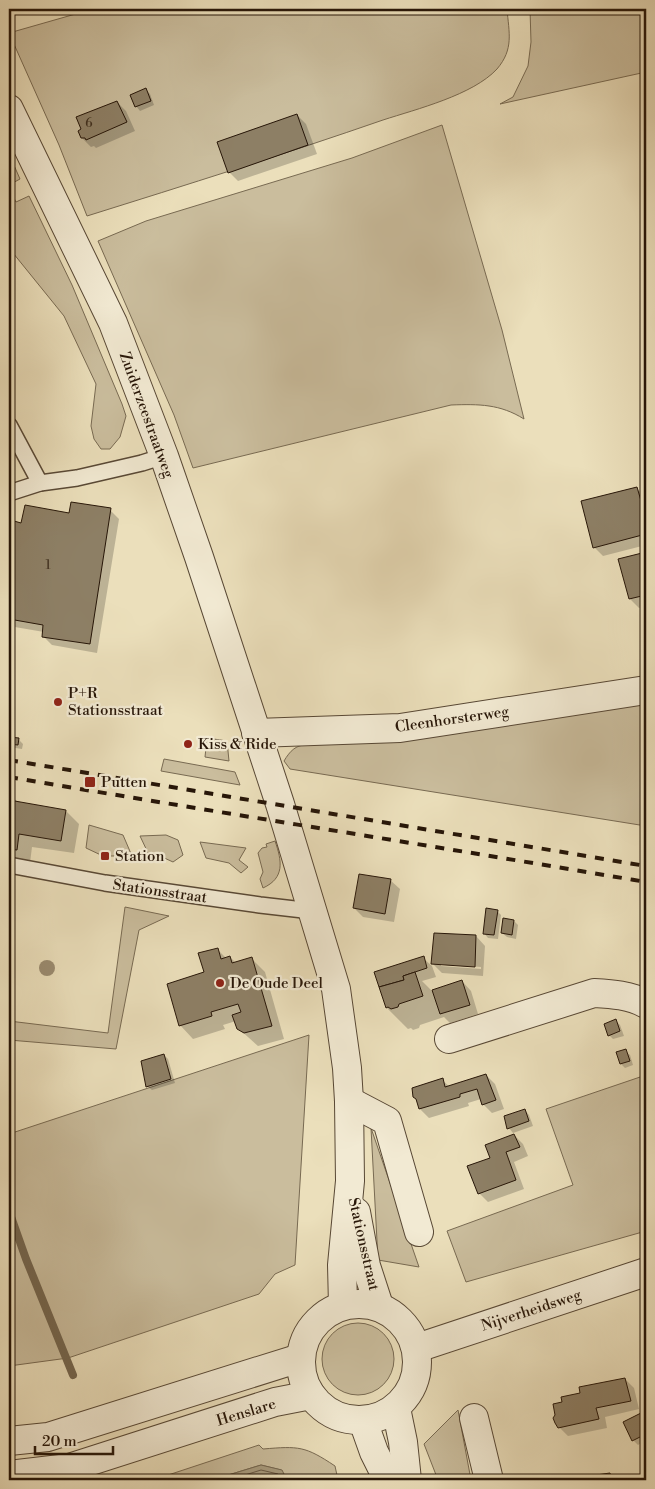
<svg xmlns="http://www.w3.org/2000/svg" width="655" height="1489" viewBox="0 0 655 1489" font-family="'Libre Bodoni',serif">
<style>
.green{fill:#cabd9d;stroke:#786a52}
.water{fill:#a89b7e;stroke:#74664f}
.shadow{fill:#0003;fill-rule:evenodd}
.lines{fill:none;stroke-linecap:round;stroke-linejoin:round}
.shore{stroke:#685843;stroke-width:1}
.stream{stroke:#74664f;stroke-width:8}
.building{fill:#8d7f65;stroke:#271608}
.service-casing{stroke:#584835;stroke-width:18}
.minor-casing{stroke:#584835;stroke-width:30}
.tertiary-casing{stroke:#584835;stroke-width:30}
.service{stroke:#f2ead3;stroke-width:15}
.minor{stroke:#f2ead3;stroke-width:28}
.tertiary{stroke:#f2ead3;stroke-width:28}
.rail{stroke:#271608;stroke-width:4;stroke-dasharray:9 9;stroke-linecap:butt}
.tree{fill:#9a8c71}
.poi-dot{fill:#8f2418;stroke:#f2ead3;stroke-width:2}
.labels{text-anchor:middle;stroke-width:4.5;stroke-linejoin:round;paint-order:stroke}
.number-label{font-size:12px;fill:#40301f}
.street-label{font-size:15px;fill:#271608;stroke:#f2ead3}
.poi-label{font-size:15px;fill:#271608;stroke:#f2ead3;text-anchor:start}
</style>
<rect width="100%" height="100%" fill="#ebdfbb"/>
<filter id="stains"><feTurbulence type="fractalNoise" baseFrequency=".004" numOctaves="4"/><feColorMatrix values="0 0 0 0 .2 0 0 0 0 .09 0 0 0 0 .02 0 0 0 .5 -.17"/></filter>
<radialGradient id="worn" r=".72"><stop offset=".6" stop-color="#630" stop-opacity="0"/><stop offset="1" stop-color="#630" stop-opacity=".3"/></radialGradient>
<g class="green">
<path d="M93 9H507C509 33 514 49 497 69 473 95 417 109 383 120 285 154 186 185 87 216L59 145 9 33Z"/>
<polygon points="530,9 646,9 646,72 500,104 513,97 528,66 531,42"/>
<path d="M442 125 502 330 524 419C500 404 479 404 451 405L193 468 174 415 98 241 146 221 352 158Z"/>
<polygon points="9,154 20,179 9,185"/>
<polygon points="9,189 16,202 29,196 72,285 122,404 126,416 120,437 110,449 101,449 94,439 91,426 96,384 64,316 9,248"/>
<path d="M646 702V826L290 769 284 761C290 751 296 744 309 745Z"/>
<polygon points="207,738 227,741 229,761 205,757"/>
<polygon points="164,759 235,772 240,785 161,771"/>
<polygon points="89,825 123,835 132,856 103,856 86,848"/>
<polygon points="166,835 178,840 183,855 173,862 160,856 149,855 140,836"/>
<path d="M275 841C282 861 285 878 263 888L260 879 263 872 258 853 262 848 267 847 266 844Z"/>
<polygon points="200,842 246,848 239,860 248,867 241,873 229,863 206,858"/>
<polygon points="125,907 169,916 139,930 116,1049 9,1040 9,1021 108,1033"/>
<polygon points="309,1035 295,1265 275,1274 259,1294 68,1358 9,1366 9,1134"/>
<polygon points="646,1075 646,1231 466,1282 447,1231 573,1185 546,1109"/>
<polygon points="371,1128 419,1267 378,1260"/>
<circle cx="358" cy="1359" r="36"/>
<polygon points="458,1410 471,1480 438,1480 424,1444"/>
<path d="M259 1445 263 1449C299 1446 305 1446 335 1466L338 1480H287L281 1470 261 1465 212 1480H153Z"/>
</g>
<polygon class="water" points="261,1465 282,1470 287,1480 212,1480"/>
<g class="shadow">
<polygon points="30,9 43,9 34,13"/>
<polygon points="146,90 150,94 154,105 140,111 136,106"/>
<polygon points="117,102 126,111 135,131 96,148 94,146 91,147 82,138"/>
<polygon points="297,115 306,124 317,154 238,181 229,172"/>
<polygon points="637,488 646,500 646,545 603,556 594,547"/>
<polygon points="110,510 119,519 97,653 52,645 43,636 44,632 9,626 9,540 12,540 23,524 70,514"/>
<polygon points="646,553 646,606 639,608 630,599 620,560"/>
<polygon points="9,738 18,739 23,744 22,749 9,747"/>
<polygon points="9,794 19,803 66,811 79,824 74,853 32,847 30,863 9,859"/>
<polygon points="390,880 400,889 394,922 363,917 354,908"/>
<polygon points="497,911 501,915 498,939 488,938 484,933"/>
<polygon points="514,921 518,925 516,939 507,937 502,933"/>
<path d="M435 934 476 936 485 946 483 976 442 973 433 964ZM441 964 481 967V969L441 966Z"/>
<polygon points="217,949 226,958 230,957 236,963 252,959 265,972 284,1039 258,1046 238,1028 236,1021 223,1025 225,1029 193,1039 180,1025"/>
<polygon points="423,958 432,966 436,977 422,981 432,991 462,981 471,991 478,1014 450,1023 444,1017 420,1025 419,1028 413,1030 411,1028 408,1029 387,1008 376,973"/>
<polygon points="616,1021 620,1025 624,1036 613,1039 609,1035"/>
<polygon points="625,1051 630,1055 633,1065 625,1068 621,1064"/>
<polygon points="164,1055 168,1059 175,1083 152,1090 147,1086"/>
<polygon points="486,1075 495,1084 504,1109 492,1113 483,1104 481,1099 468,1103 469,1106 429,1118 420,1109 417,1100 442,1080 450,1087"/>
<polygon points="525,1110 529,1115 533,1126 513,1133 509,1128"/>
<polygon points="514,1135 523,1144 528,1156 514,1162 524,1189 488,1202 479,1193 492,1158"/>
<polygon points="625,1379 634,1388 639,1409 605,1417 607,1428 568,1436 559,1427 582,1394"/>
<polygon points="645,1413 646,1414 646,1440 638,1445 633,1440"/>
<polygon points="610,1474 616,1480 584,1480 584,1478"/>
</g>
<g class="lines">
<polyline class="shore" points="229,1480 261,1470 278,1474 282,1480"/>
<polyline class="stream" points="9,1211 26,1259 73,1375"/>
</g>
<g class="building">
<polygon points="146,88 151,101 135,107 130,95"/>
<polygon points="117,101 127,122 86,140 85,138 81,138 78,131 81,129 76,117"/>
<polygon points="297,114 308,145 228,173 217,142"/>
<polygon points="637,487 646,518 646,534 593,548 581,501"/>
<polygon points="71,502 111,508 90,644 42,637 43,625 9,619 9,539 11,539 14,521 21,523 25,505 69,513"/>
<polygon points="646,552 646,595 629,599 618,559"/>
<polygon points="9,737 19,738 18,745 9,744"/>
<polygon points="9,800 66,810 61,841 19,834 17,850 9,849"/>
<polygon points="359,874 391,879 385,914 353,908"/>
<polygon points="486,908 498,910 494,935 483,934"/>
<polygon points="503,918 514,920 512,935 501,933"/>
<polygon points="434,933 476,935 475,967 431,964"/>
<polygon points="218,948 221,959 230,956 232,963 252,957 272,1026 244,1033 237,1029 232,1015 241,1012 238,1004 211,1012 212,1016 179,1026 167,984 204,972 198,953"/>
<polygon points="424,956 427,968 403,976 404,980 379,987 374,972"/>
<polygon points="415,972 423,996 399,1004 398,1007 391,1009 388,1007 386,1008 379,987 404,980 403,976"/>
<polygon points="462,980 470,1005 440,1014 432,990"/>
<polygon points="616,1019 620,1031 608,1036 604,1024"/>
<polygon points="626,1049 630,1061 620,1064 616,1052"/>
<polygon points="164,1054 171,1079 146,1087 141,1061"/>
<polygon points="486,1074 496,1100 482,1105 477,1089 460,1094 460,1097 419,1109 416,1099 413,1097 412,1088 443,1078 445,1087"/>
<polygon points="525,1109 529,1121 507,1129 504,1116"/>
<polygon points="514,1134 520,1147 506,1152 516,1180 478,1194 467,1166 490,1158 485,1145"/>
<polygon points="625,1378 631,1401 596,1408 599,1419 558,1428 555,1423 553,1418 555,1415 553,1404 562,1402 561,1397 580,1393 579,1387"/>
<polygon points="645,1411 646,1434 632,1441 623,1422"/>
<polygon points="610,1473 612,1480 582,1480 582,1477"/>
</g>
<g class="lines">
<defs>
<g id="service">
<polyline points="9,425 40,483"/>
<polyline points="9,493 40,483 77,478 142,463 164,456"/>
<polyline points="9,865 105,883 260,905 312,911"/>
</g>
<g id="minor">
<polyline points="256,733 400,728 646,690"/>
<path d="M449 1039 594 993C612 994 630 995 646 1004"/>
<polyline points="349,1101 387,1121 419,1232"/>
<polyline points="417,1348 646,1272"/>
<polyline points="474,1418 489,1480"/>
</g>
<g id="tertiary">
<polyline points="9,109 113,323 164,456 199,557 280,804 336,989 347,1068 349,1101 350,1181 342,1265 343,1305"/>
<polyline points="356,1212 366,1266 379,1306"/>
<circle cx="359" cy="1362" r="58"/>
<polyline points="396,1408 403,1442 407,1480"/>
<polyline points="363,1421 374,1452 388,1480"/>
<polyline points="9,1441 48,1437 300,1358"/>
<polyline points="9,1475 69,1468 275,1402 311,1395"/>
</g>
</defs>
<use href="#service" class="service-casing"/>
<use href="#minor" class="minor-casing"/>
<use href="#tertiary" class="tertiary-casing"/>
<use href="#service" class="service"/>
<use href="#minor" class="minor"/>
<use href="#tertiary" class="tertiary"/>
<g class="rail">
<polyline points="9,760 646,866"/>
<path d="M9 777C221 813 434 846 646 882"/>
</g>
</g>
<circle class="tree" cx="47" cy="968" r="8"/>
<g class="poi-dot">
<circle cx="58" cy="702" r="5"/>
<circle cx="188" cy="744" r="5"/>
<rect x="84" y="776" width="12" height="12" rx="2.5"/>
<rect x="100" y="851" width="10" height="10" rx="2.5"/>
<circle cx="220" cy="983" r="5"/>
</g>
<g class="labels">
<g class="number-label">
<text x="89" y="127">6</text>
<text x="48" y="569">1</text>
</g>
<g class="street-label">
<text transform="translate(147 415) rotate(70)" y="5">Zuiderzeestraatweg</text>
<text transform="translate(452 719) rotate(-8)" y="5">Cleenhorsterweg</text>
<text transform="translate(160 891) rotate(8)" y="5">Stationsstraat</text>
<text transform="translate(364 1244) rotate(77)" y="5">Stationsstraat</text>
<text transform="translate(531 1310) rotate(-18)" y="5">Nijverheidsweg</text>
<text transform="translate(246 1412) rotate(-17)" y="5">Henslare</text>
</g>
<g class="poi-label">
<text x="68" y="698">P+R<tspan x="68" dy="17">Stationsstraat</tspan></text>
<text x="198" y="749">Kiss &amp; Ride</text>
<text x="101" y="787">Putten</text>
<text x="115" y="861">Station</text>
<text x="230" y="988">De Oude Deel</text>
</g>
</g>
<rect width="655" height="1489" fill="none" stroke="#ebdfbb" stroke-width="30"/>
<rect x="10" y="10" width="635" height="1469" fill="none" stroke="#271608" stroke-width="2.5"/>
<rect x="15" y="15" width="625" height="1459" fill="none" stroke="#271608"/>
<path d="M35 1446v8h78v-8" fill="none" stroke="#271608" stroke-width="2.5"/>
<text x="42" y="1446" font-size="15" fill="#271608" stroke="#f2ead3" stroke-width="4" paint-order="stroke">20 m</text>
<rect width="100%" height="100%" filter="url(#stains)"/>
<rect width="100%" height="100%" fill="url(#worn)"/>
</svg>
